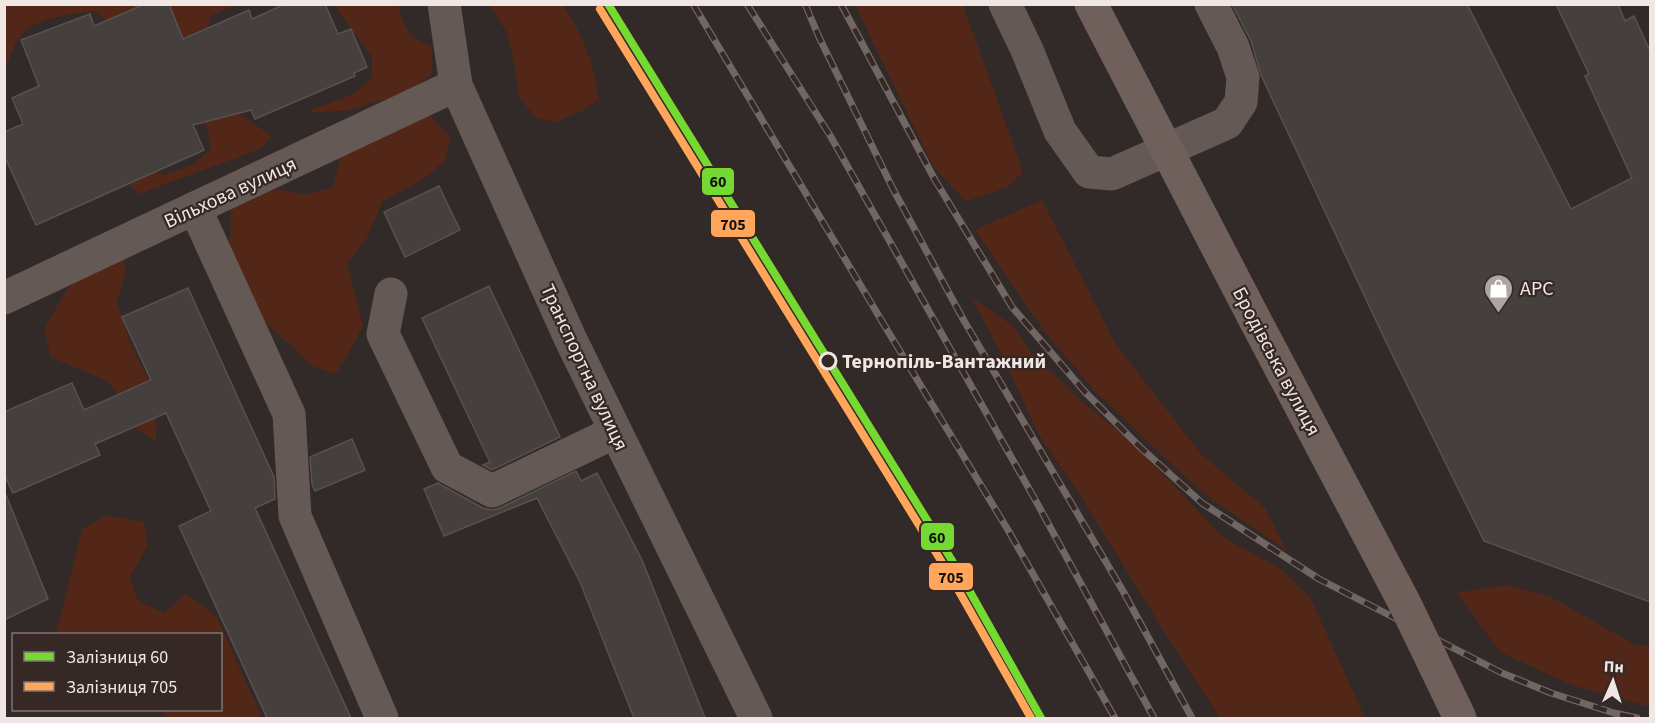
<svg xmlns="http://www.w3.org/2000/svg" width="1655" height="723" viewBox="0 0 1655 723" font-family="'Source Sans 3',sans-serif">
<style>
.green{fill:#532718}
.building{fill:#453f3d;stroke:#585150;stroke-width:1.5}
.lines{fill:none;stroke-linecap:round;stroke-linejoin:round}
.minor{stroke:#645955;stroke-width:33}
.rail-casing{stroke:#706764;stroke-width:7}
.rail{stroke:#362824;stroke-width:4.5;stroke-dasharray:14;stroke-linecap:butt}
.major-bridge{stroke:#6f605b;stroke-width:33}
.rail-1-casing{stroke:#362824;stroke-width:12}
.rail-2-casing{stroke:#362824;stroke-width:12}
.rail-1{stroke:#74d930;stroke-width:8}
.rail-2{stroke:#ffa55c;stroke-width:8}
.stop-dot{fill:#362824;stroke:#f0e7e4;stroke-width:3}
.labels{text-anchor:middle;stroke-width:4.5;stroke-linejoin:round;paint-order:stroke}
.street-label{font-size:20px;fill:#f0e7e4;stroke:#362824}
.poi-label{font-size:20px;fill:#f0e7e4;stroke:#362824;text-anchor:start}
.stop-label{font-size:20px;font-weight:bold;fill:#f0e7e4;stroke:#362824;text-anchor:start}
.line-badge{stroke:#362824;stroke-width:2}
.pale-badge-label{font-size:16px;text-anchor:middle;font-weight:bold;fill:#111}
</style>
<rect width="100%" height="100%" fill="#322a28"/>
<g class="green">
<path d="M5 5H240L230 7 209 17 208 38 218 60 113 27 96 11C73 14 43 16 24 32 15 41 11 54 7 65L5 66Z"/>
<polygon points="334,5 397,5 410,36 432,47 432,73 412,91 345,111 306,112 356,93 372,77 372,57"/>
<path d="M489 5H563C583 34 594 64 599 99L582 111 556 122 536 118 519 97 514 62 506 31Z"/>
<polygon points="855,5 963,5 1023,172 1008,187 966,201 933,166"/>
<polygon points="193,103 230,108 272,136 260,149 139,194 121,177 153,171 165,175 193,165 211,149 207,128"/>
<polygon points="404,104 431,117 450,137 445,161 420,181 383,201 366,240 347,263 363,326 347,356 335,374 312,366 256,313 229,259 231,223 229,202 271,188 305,195 333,187 340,158"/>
<polygon points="1042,200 1115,343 1201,454 1265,508 1286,550 1206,495 1165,458 1095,391 1045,332 975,230"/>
<polygon points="124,254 125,275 117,302 132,348 155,392 156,441 134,427 123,400 107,381 51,357 44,330 57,306 74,280"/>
<polygon points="971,297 1013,326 1030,351 1079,399 1135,445 1224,538 1281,569 1311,599 1365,718 1220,718 1165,633 1080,495 1039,435 1001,353"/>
<polygon points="106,516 144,522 148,545 130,577 138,601 164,613 186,594 217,617 262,718 163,718 167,710 220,710 220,634 56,634 82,529"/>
<polygon points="1507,585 1551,597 1635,645 1650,646 1650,707 1572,685 1500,652 1457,593"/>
</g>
<g class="building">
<polygon points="145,4 169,4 183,39 249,10 252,19 285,4 325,4 338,34 351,29 367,67 354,73 355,76 255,119 251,110 193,125 204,150 36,225 4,155 4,132 23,124 12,98 39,86 21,40 90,14 94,26"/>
<polygon points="1232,4 1467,4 1571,209 1632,178 1585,76 1589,74 1556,4 1618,4 1625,21 1634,16 1650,51 1650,602 1484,541 1387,344 1261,75 1251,41"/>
<polygon points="439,186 460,230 405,257 384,212"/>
<polygon points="489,286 560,437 492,470 483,465 490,462 422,318"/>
<polygon points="188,288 274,477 275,499 255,508 351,718 267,718 179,526 211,511 166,413 95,444 100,455 13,493 4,474 4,412 72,383 84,410 151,380 122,317"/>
<polygon points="352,439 365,470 315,491 312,484 310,457"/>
<polygon points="576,471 581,481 597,473 642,560 705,718 634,718 580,582 537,498 444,536 424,489 438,483 483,508 492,510 500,508"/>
<polygon points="6,495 48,599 4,620 4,496"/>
</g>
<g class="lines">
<g class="minor">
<polyline points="444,4 456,85 570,338 756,718"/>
<polyline points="1005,4 1027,50 1060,131 1089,172 1112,174 1227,123 1241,102 1243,77 1233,47 1211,4"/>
<polyline points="195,208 289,414 295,516 382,718"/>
<polyline points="391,294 383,334 447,467 492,491 615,432"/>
<polyline points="4,298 456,85"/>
</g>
<defs>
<g id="rail">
<polyline points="693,4 886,328 1008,530 1115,718"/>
<polyline points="747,4 831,137 1037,503 1154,718"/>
<polyline points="805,4 819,37 893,189 963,319 1123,591 1192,718"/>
<polyline points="841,4 935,180 1012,307 1085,392 1141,448 1202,503 1319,579 1502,673 1551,693 1614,713 1637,718"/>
</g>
</defs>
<use href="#rail" class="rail-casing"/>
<use href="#rail" class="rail"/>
<polyline class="major-bridge" points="1091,4 1254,318 1404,602 1460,718"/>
<defs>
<polyline id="rail-1" points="608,4 956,567 1041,718"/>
<polyline id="rail-2" points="600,9 948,572 1031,718"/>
</defs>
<use href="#rail-1" class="rail-1-casing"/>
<use href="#rail-2" class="rail-2-casing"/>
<use href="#rail-1" class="rail-1"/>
<use href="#rail-2" class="rail-2"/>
</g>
<defs>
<symbol id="shop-pin" viewBox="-11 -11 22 30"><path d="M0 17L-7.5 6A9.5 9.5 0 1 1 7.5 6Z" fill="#aea5a2" stroke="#362824"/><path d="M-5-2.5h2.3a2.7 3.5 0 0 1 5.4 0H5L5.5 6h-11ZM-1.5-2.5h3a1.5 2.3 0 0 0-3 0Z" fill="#fff"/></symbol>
</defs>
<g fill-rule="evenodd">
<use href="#shop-pin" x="1482" y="272" width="33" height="45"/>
</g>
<circle class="stop-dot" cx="828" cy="361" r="8"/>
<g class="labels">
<g class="street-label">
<text transform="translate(230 192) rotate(-25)" y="7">Вільхова вулиця</text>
<text transform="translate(1277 361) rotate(62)" y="7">Бродівська вулиця</text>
<text transform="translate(585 367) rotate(65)" y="7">Транспортна вулиця</text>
</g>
<g class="poi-label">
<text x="1520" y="295">АРС</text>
</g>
<g class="stop-label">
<text x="842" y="368">Тернопіль-Вантажний</text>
</g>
</g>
<g class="line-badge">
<rect x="701" y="167" width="34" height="29" rx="6" fill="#74d930"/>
<rect x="710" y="209" width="46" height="29" rx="6" fill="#ffa55c"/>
<rect x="920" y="522" width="35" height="29" rx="6" fill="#74d930"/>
<rect x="928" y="562" width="46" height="29" rx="6" fill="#ffa55c"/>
</g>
<g class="pale-badge-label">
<text x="718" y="187">60</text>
<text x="733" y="230">705</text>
<text x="937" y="543">60</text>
<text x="951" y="583">705</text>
</g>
<rect width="1655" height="723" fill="none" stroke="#f0e7e4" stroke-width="12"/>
<rect x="12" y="633" width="210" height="78" fill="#362824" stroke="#807471" stroke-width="1.5"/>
<rect x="24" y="652" width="30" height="9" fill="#74d930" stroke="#807471" stroke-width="1.5"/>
<text x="66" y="663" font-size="18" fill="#f0e7e4">Залізниця 60</text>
<rect x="24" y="682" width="30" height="9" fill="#ffa55c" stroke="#807471" stroke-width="1.5"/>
<text x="66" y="693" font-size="18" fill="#f0e7e4">Залізниця 705</text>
<g transform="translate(1613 681) rotate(3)" stroke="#362824" stroke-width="4.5" paint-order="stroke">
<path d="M0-4.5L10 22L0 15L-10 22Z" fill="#f0e7e4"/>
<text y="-9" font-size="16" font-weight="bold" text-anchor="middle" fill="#f0e7e4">Пн</text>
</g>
</svg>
